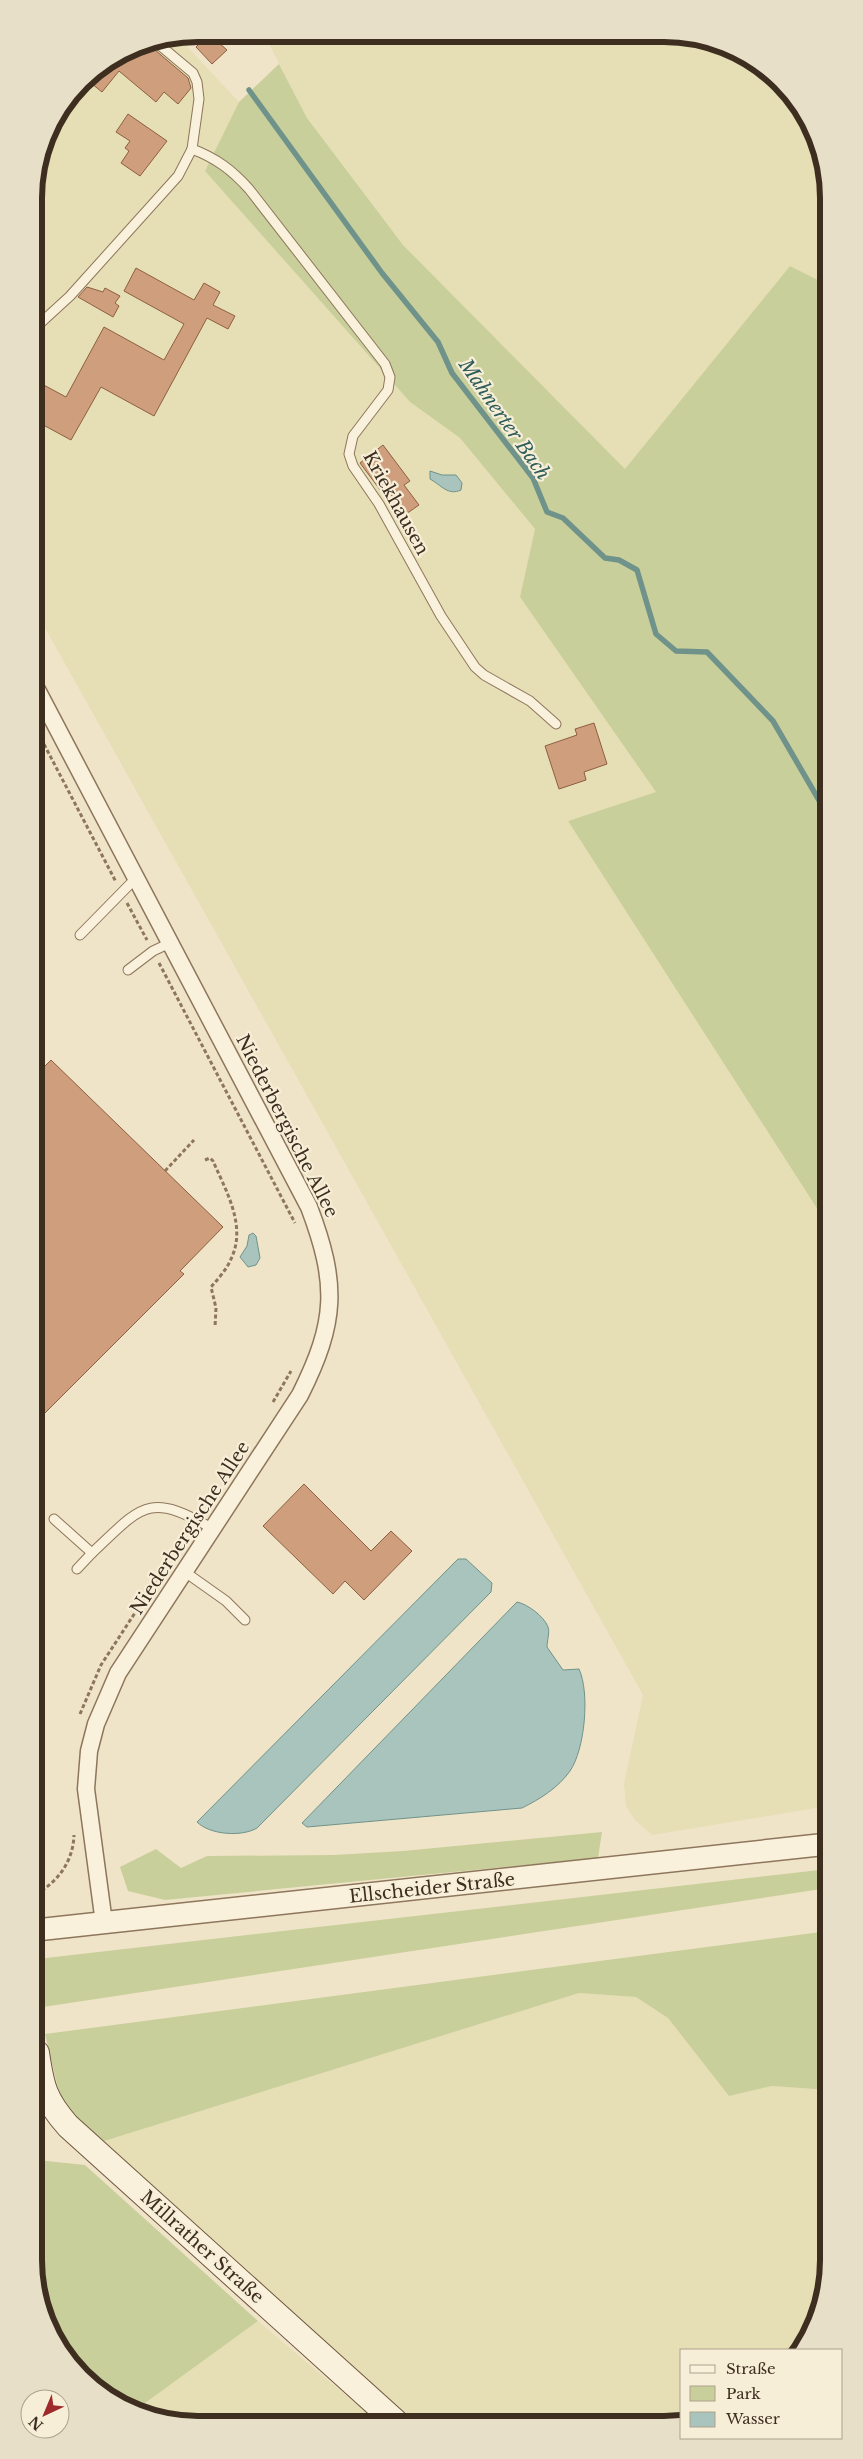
<svg xmlns="http://www.w3.org/2000/svg" width="863" height="2459" viewBox="0 0 863 2459" font-family="'Libre Baskerville',serif">
<style>
.farmland{fill:#e6deb5}
.green{fill:#c9cf9b}
.water{fill:#a9c4bc;stroke:#6f938a}
.lines{fill:none;stroke-linecap:round;stroke-linejoin:round}
.stream{stroke:#6f938a;stroke-width:5.5}
.building{fill:#cf9f7d;stroke:#8d5f41}
.service-casing{stroke:#8d765c;stroke-width:11}
.minor-casing{stroke:#8d765c;stroke-width:19}
.tertiary-casing{stroke:#8d765c;stroke-width:24}
.secondary-casing{stroke:#6f573f;stroke-width:26}
.path{stroke:#8d765c;stroke-width:3;stroke-dasharray:4 2.5;stroke-linecap:butt}
.service{stroke:#faf1dc;stroke-width:9}
.minor{stroke:#faf1dc;stroke-width:16}
.tertiary{stroke:#faf1dc;stroke-width:21}
.secondary{stroke:#faf1dc;stroke-width:24}
.labels{text-anchor:middle;stroke-width:4.5;stroke-linejoin:round;paint-order:stroke}
.street-label{font-size:18px;fill:#3d2e20;stroke:#f7eed8}
.water-label{font-size:19px;font-style:italic;fill:#2f5d5a;stroke:#f7eed8}
.rim{fill:none;stroke:#3d2e20;stroke-width:6}
</style>
<rect width="100%" height="100%" fill="#f0e4c8"/>
<g class="farmland">
<polygon points="264,34 697,37 738,51 781,82 807,116 826,166 826,284 790,266 625,470 403,245 307,118"/>
<polygon points="179,38 239,102 205,171 410,402 460,438 535,529 520,597 657,792 568,821 827,1224 828,1806 652,1835 635,1820 626,1806 624,1784 643,1695 35,610 34,187 51,125 90,75 135,46"/>
<polygon points="579,1993 636,1997 668,2018 729,2096 772,2086 829,2090 829,2271 817,2324 800,2350 682,2350 682,2422 415,2422 101,2142"/>
<polygon points="258,2321 362,2409 377,2422 166,2422 134,2411"/>
</g>
<g class="green">
<polygon points="279,64 307,118 403,245 625,469 790,266 826,284 827,1224 568,821 656,792 520,597 535,529 460,438 410,402 205,171 239,102"/>
<polygon points="602,1832 598,1858 165,1900 128,1891 120,1867 156,1849 181,1868 207,1856 333,1855 403,1851"/>
<polygon points="828,1869 828,1888 43,2007 37,1975 37,1959"/>
<polygon points="828,1931 829,2090 772,2086 729,2096 668,2018 636,1997 579,1993 101,2142 62,2105 45,2034"/>
<polygon points="37,2160 85,2165 258,2321 134,2411 125,2408 82,2377 56,2343 37,2293"/>
</g>
<g class="water">
<path d="M430 471 442 475H456L462 483 461 490C448 496 441 485 430 479Z"/>
<polygon points="253,1233 256,1236 260,1258 256,1265 248,1267 240,1257 247,1246 249,1235"/>
<path d="M458 1559H466L492 1583 491 1592 257 1828C242 1837 210 1835 197 1822Z"/>
<path d="M517 1602C527 1604 544 1616 548 1627 550 1632 547 1641 547 1647L563 1670 579 1669C590 1693 585 1749 570 1771 558 1788 540 1799 522 1808L307 1827 302 1823Z"/>
</g>
<g class="lines">
<polyline class="stream" points="249,90 382,273 438,342 452,373 533,478 547,512 563,518 605,558 619,560 637,570 656,634 676,651 707,652 773,721 827,814"/>
</g>
<g class="building">
<polygon points="209,34 227,50 212,64 196,47"/>
<polygon points="148,44 188,78 191,88 178,104 164,92 156,102 119,71 102,92 86,79 90,75 135,46"/>
<polygon points="128,114 167,141 140,176 121,163 129,151 125,148 130,141 116,132"/>
<polygon points="136,268 194,300 204,283 220,292 213,305 235,316 228,329 207,318 154,416 101,387 71,440 34,420 34,393 40,383 66,397 104,327 164,360 184,324 124,291"/>
<polygon points="87,287 103,292 105,288 120,296 115,303 119,306 113,317 78,297"/>
<polygon points="383,445 410,481 404,485 419,505 406,514 386,488 381,491 360,463"/>
<polygon points="594,723 607,764 584,772 586,780 559,789 545,746 577,735 575,729"/>
<polygon points="51,1060 223,1227 180,1271 184,1274 36,1422 35,1076"/>
<polygon points="304,1484 371,1551 391,1531 412,1551 364,1600 345,1581 333,1594 263,1526"/>
</g>
<g class="lines">
<defs>
<g id="service">
<path d="M192 149C216 158 232 170 249 189L385 364 390 377 388 390 353 436 349 454 353 466 379 504 441 616 475 667 484 675 530 701 556 724"/>
<polyline points="34,329 70,296 178,176 192,149 199,99 197,82 193,73 156,42"/>
<polyline points="80,935 136,878"/>
<polyline points="128,970 153,951 170,943"/>
<path d="M54 1519 92 1553C142 1506 148 1491 213 1529"/>
<polyline points="77,1569 92,1553"/>
<polyline points="185,1572 226,1601 245,1620"/>
</g>
<path id="minor" d="M35 686 309 1207C338 1284 337 1321 300 1395L118 1673 96 1724 89 1751 86 1789 104 1923"/>
<polyline id="tertiary" points="36,1930 828,1844"/>
<path id="secondary" d="M37 2053C42 2087 45 2100 68 2126L396 2422"/>
</defs>
<use href="#service" class="service-casing"/>
<use href="#minor" class="minor-casing"/>
<use href="#tertiary" class="tertiary-casing"/>
<use href="#secondary" class="secondary-casing"/>
<g class="path">
<polyline points="35,727 116,882"/>
<polyline points="127,903 147,940"/>
<polyline points="159,963 295,1223"/>
<path d="M205 1160 210 1158 213 1161C226 1191 247 1226 231 1259 227 1269 218 1279 211 1287L216 1308 215 1327"/>
<polyline points="165,1171 194,1140"/>
<polyline points="273,1402 291,1371"/>
<polyline points="80,1714 101,1665 157,1579"/>
<path d="M36 1894C59 1881 73 1861 74 1835"/>
</g>
<use href="#service" class="service"/>
<use href="#minor" class="minor"/>
<use href="#tertiary" class="tertiary"/>
<use href="#secondary" class="secondary"/>
</g>
<g class="labels">
<g class="street-label">
<text transform="translate(396 503) rotate(61)" y="6">Kriekhausen</text>
<text transform="translate(287 1126) rotate(63)" y="6">Niederbergische Allee</text>
<text transform="translate(190 1528) rotate(-57)" y="6">Niederbergische Allee</text>
<text transform="translate(432 1888) rotate(-6)" y="6">Ellscheider Straße</text>
<text transform="translate(202 2247) rotate(42)" y="6">Millrather Straße</text>
</g>
<g class="water-label">
<text transform="translate(505 419) rotate(55)" y="7">Mahnerter Bach</text>
</g>
</g>
<path d="M0 0H863V2459H0ZM198 42H664A156 156 0 0 1 820 198V2260A156 156 0 0 1 664 2416H198A156 156 0 0 1 42 2260V198A156 156 0 0 1 198 42Z" fill="#e8dfc9" fill-rule="evenodd"/>
<path class="rim" d="M198 42H664A156 156 0 0 1 820 198V2260A156 156 0 0 1 664 2416H198A156 156 0 0 1 42 2260V198A156 156 0 0 1 198 42Z"/>
<rect x="680" y="2349" width="162" height="90" fill="#f7eed8" stroke="#ada18e"/>
<rect x="690" y="2365" width="25" height="8" fill="#faf1dc" stroke="#ada18e"/>
<text x="726" y="2374" font-size="15" fill="#3d2e20">Straße</text>
<rect x="690" y="2386" width="25" height="15" fill="#c9cf9b" stroke="#ada18e"/>
<text x="726" y="2399" font-size="15" fill="#3d2e20">Park</text>
<rect x="690" y="2412" width="25" height="15" fill="#a9c4bc" stroke="#ada18e"/>
<text x="726" y="2424" font-size="15" fill="#3d2e20">Wasser</text>
<g transform="translate(45 2414) rotate(224)"><circle r="24" fill="#f7eed8" stroke="#ada18e"/>
<path d="M0-4L9 19L0 12L-9 19Z" fill="#9e2a2b"/>
<text y="-8" font-size="14" font-weight="bold" text-anchor="middle" fill="#3d2e20">N</text>
</g>
</svg>
